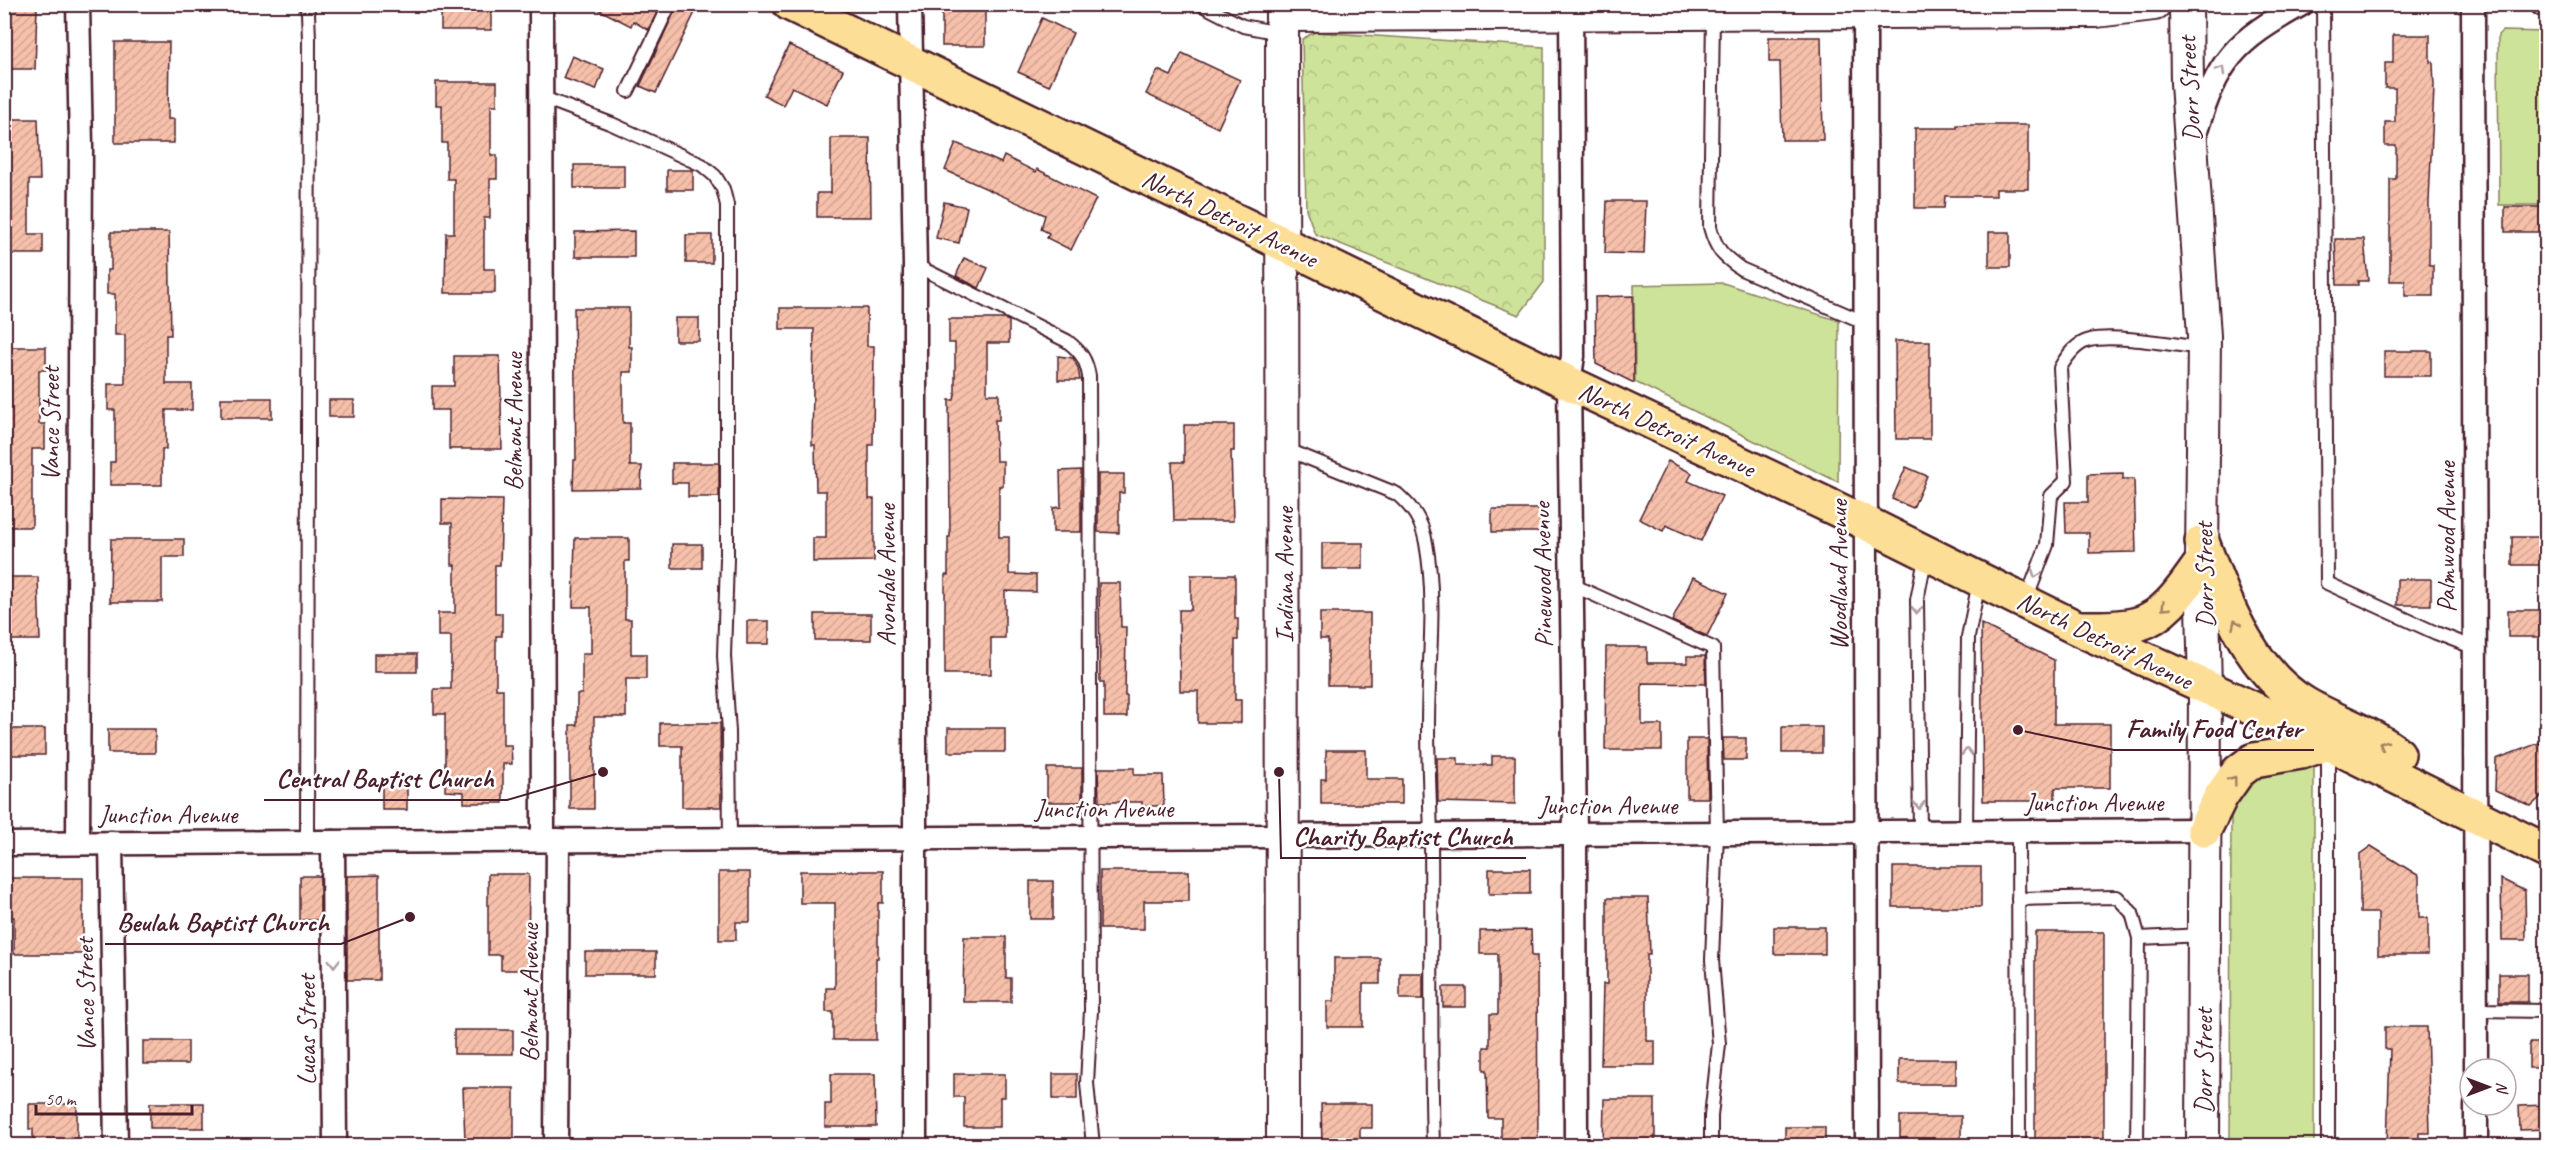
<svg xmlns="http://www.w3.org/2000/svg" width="2551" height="1150" viewBox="0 0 2551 1150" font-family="Caveat,sans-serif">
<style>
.green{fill:#cde399;stroke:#8c8162;stroke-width:1.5}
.forest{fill:url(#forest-crowns);stroke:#8c8162;stroke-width:1.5}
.building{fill:url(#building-hatch);stroke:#4a1f2b;stroke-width:1.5}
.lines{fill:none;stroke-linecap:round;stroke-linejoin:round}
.lane-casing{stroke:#4a1f2b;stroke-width:16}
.street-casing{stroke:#4a1f2b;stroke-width:27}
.secondary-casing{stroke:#4a1f2b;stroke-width:36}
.primary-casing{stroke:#4a1f2b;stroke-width:38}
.lane{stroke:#fff;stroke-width:12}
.street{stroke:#fff;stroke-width:22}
.secondary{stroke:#fff;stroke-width:32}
.primary{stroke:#fdde96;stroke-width:33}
.oneway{stroke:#ae9aa0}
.oneway2{stroke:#a47e60}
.labels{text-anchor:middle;stroke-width:5;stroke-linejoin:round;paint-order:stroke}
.street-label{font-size:26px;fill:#4a1f2b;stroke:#fff}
.leader{fill:none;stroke:#4a1f2b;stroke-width:2}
.callout-dot{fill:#4a1f2b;stroke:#fff;stroke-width:2}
.callout-label{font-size:27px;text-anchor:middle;font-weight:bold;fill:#4a1f2b;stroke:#fff;stroke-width:5;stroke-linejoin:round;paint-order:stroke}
</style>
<defs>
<pattern id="forest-crowns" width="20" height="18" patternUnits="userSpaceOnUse" patternTransform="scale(1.5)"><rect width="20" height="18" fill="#cde399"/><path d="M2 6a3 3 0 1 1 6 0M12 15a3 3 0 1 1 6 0" fill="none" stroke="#b2c284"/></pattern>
<pattern id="building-hatch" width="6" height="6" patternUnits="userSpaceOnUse" patternTransform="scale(1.5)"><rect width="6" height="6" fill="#f6c0aa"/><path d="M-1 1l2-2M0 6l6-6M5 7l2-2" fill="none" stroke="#d4a592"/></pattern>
</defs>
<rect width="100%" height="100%" fill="#fff"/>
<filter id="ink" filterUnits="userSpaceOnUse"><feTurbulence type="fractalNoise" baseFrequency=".0167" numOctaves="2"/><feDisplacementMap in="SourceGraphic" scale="12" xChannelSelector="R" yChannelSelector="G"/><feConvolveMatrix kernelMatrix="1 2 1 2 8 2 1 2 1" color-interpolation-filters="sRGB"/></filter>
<g filter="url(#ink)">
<g class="green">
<polygon points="2502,31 2546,32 2546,205 2499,205 2498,35"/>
<polygon points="1723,283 1839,321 1838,482 1635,382 1634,285"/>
<polygon points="2314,767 2314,1145 2230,1146 2231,806 2245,783 2274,769"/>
</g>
<polygon class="forest" points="1315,32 1544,47 1544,282 1519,315 1315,234 1306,209 1302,39"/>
<g class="building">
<rect x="441" y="4" width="50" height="26"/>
<polygon points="588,4 661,4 648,30 633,21 631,26"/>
<polygon points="678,4 699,4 656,93 640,86"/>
<rect x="942" y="4" width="43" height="42"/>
<polygon points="4,6 37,6 35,69 4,69"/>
<polygon points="1042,18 1073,33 1049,86 1018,72"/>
<polygon points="2393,35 2430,35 2430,62 2433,62 2434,87 2429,202 2429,265 2433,265 2433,296 2405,296 2405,281 2390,281 2390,179 2396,179 2396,146 2385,146 2385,122 2395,122 2395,88 2385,88 2385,63 2393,63"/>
<polygon points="1769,37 1821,37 1823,140 1782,140 1780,62 1769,62"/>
<polygon points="115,42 169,42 168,119 174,119 174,143 115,143"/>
<polygon points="789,45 843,70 827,104 792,87 783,105 764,95"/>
<polygon points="1182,53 1240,80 1218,128 1146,94 1158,70 1171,76"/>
<polygon points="572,56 604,69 596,90 563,78"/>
<polygon points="436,82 497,82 497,105 491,105 491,155 497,155 497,179 490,179 490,218 484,218 484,269 495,269 495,293 445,293 446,233 454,233 454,179 447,179 447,143 442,143 442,105 436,105"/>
<polygon points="4,119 38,119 40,180 29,180 29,234 43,234 43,254 4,254"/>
<polygon points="1957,125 2028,125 2028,189 1996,189 1996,196 1945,196 1944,208 1915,208 1915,128 1957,128"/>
<polygon points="831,138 870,138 871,217 817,217 817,193 831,193"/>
<polygon points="956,143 1001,163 1004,156 1036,172 1037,169 1096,199 1071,250 1047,238 1049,233 1041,229 1045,215 945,170"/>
<rect x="574" y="165" width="50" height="23"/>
<rect x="667" y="170" width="26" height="20"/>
<polygon points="1607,201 1646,201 1644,254 1605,253"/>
<polygon points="944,202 967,207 959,243 936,238"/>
<rect x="2505" y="207" width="42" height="25"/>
<polygon points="634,231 634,257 575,257 575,232"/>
<polygon points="111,232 169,232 171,335 166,335 166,384 192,384 192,410 166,410 166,449 162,449 162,485 110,485 110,462 115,462 115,410 108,410 108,384 125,384 125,335 115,335 115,294 107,294 107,270 111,270"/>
<rect x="1989" y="232" width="21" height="35"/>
<rect x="686" y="235" width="26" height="28"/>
<polygon points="2335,239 2364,239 2368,281 2358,281 2358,285 2337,285"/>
<polygon points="964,258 988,268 979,288 956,276"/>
<polygon points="1633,296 1634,383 1596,364 1595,297"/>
<polygon points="574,308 629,308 629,347 632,347 632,372 623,372 623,423 630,423 630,466 642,466 641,488 573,489 574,460 576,460"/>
<polygon points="780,308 867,308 867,346 874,346 873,445 869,445 869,499 874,499 874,561 813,562 813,538 826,538 826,491 816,491 815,445 812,445 814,329 780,329"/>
<rect x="675" y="318" width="24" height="23"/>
<polygon points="949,319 1004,319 1009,321 1009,343 987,343 987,394 999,394 999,420 995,420 996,461 1003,461 1003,486 999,486 999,537 1009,537 1009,574 1036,575 1036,592 1005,591 1005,638 991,638 991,674 945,674 945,575 948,575 948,537 950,537 949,400 954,400 955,394 955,343 949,343"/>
<polygon points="1895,341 1930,341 1930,439 1896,439"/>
<polygon points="4,347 46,347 46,370 39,370 39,424 45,424 45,449 32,449 32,527 4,527"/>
<rect x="2384" y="351" width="47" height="25"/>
<polygon points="454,356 500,356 502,449 449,449 449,410 432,410 432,386 454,386"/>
<polygon points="1058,356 1073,358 1078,368 1080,380 1058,380"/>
<rect x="221" y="398" width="51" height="20"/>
<rect x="329" y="400" width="25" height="17"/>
<polygon points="1184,425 1234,425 1234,451 1231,451 1233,521 1174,521 1172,462 1184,462"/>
<polygon points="1668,461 1692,473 1688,481 1722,496 1701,541 1666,525 1663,531 1639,519"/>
<polygon points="672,463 719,463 719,497 688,497 688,483 672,483"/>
<polygon points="1906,467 1927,476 1913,508 1892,499"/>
<polygon points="1081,470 1081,532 1053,532 1053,508 1061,507 1060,471"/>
<polygon points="2123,473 2123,479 2134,479 2136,552 2089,553 2089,533 2066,533 2065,502 2088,502 2088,474"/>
<polygon points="1098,474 1124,474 1124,493 1119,493 1119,533 1098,532"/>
<polygon points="442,499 502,500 500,565 495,565 495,613 502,613 502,636 496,636 496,689 503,689 503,745 511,745 512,764 503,764 503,803 464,803 464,792 445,791 445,714 434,714 434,689 451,689 451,636 438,636 438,613 455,613 455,565 452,565 452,523 442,523"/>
<rect x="1492" y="509" width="49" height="23"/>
<rect x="2512" y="537" width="35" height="28"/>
<polygon points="575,538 629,538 629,561 625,561 625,619 631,619 631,654 646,654 646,679 626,679 626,717 594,717 594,809 570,809 570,725 577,725 577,694 582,694 582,654 591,654 591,607 573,607"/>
<polygon points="111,539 184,539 184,557 162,557 162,602 110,602"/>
<rect x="1322" y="543" width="41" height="26"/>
<rect x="672" y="544" width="30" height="24"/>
<polygon points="1191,575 1235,575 1235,619 1238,619 1238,640 1235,640 1235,700 1241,700 1241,723 1198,723 1198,691 1180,691 1179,610 1191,610"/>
<polygon points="4,577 38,577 40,640 4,640"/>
<polygon points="1693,577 1728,593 1707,636 1672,621"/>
<rect x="2397" y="579" width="34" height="26"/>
<polygon points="1099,583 1120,583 1121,627 1126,627 1125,696 1127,696 1127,717 1104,717 1104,683 1100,683"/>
<rect x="2508" y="610" width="39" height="27"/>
<polygon points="1320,613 1370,613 1370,685 1328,685 1328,639 1320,639"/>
<rect x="815" y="614" width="56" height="26"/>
<rect x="747" y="621" width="22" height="23"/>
<polygon points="1981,624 2054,660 2054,724 2110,724 2110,788 2055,788 2055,801 1983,801"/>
<polygon points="1606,647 1647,647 1647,663 1687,663 1687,656 1705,656 1706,684 1642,683 1642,725 1662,725 1662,750 1605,750"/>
<rect x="374" y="654" width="43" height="18"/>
<polygon points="660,723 720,723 721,807 682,807 682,746 660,746"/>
<rect x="1782" y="727" width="40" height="26"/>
<rect x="948" y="728" width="57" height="24"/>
<rect x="4" y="729" width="41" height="26"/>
<rect x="108" y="729" width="47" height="24"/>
<polygon points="1723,738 1746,738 1746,760 1724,760"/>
<polygon points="1687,739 1707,739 1708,798 1687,798"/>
<polygon points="2547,740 2547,791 2531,806 2495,790 2496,759"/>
<polygon points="1326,750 1366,750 1366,779 1402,779 1402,804 1321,804 1321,779 1326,779"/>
<polygon points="1492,756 1515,756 1515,804 1438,802 1437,758 1458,758 1458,765 1492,765"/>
<rect x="1047" y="768" width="35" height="34"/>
<polygon points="1098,768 1134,768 1134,775 1163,775 1164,806 1142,806 1142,802 1099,802"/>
<rect x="382" y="785" width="25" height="25"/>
<polygon points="2371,846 2419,876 2419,918 2428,918 2428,955 2378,955 2378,913 2360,913 2360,854"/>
<rect x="1893" y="867" width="88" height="40"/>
<rect x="1489" y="869" width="41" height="25"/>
<polygon points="800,871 883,871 883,903 878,903 878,958 876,958 876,1040 833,1040 833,1012 826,1012 826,988 835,988 835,903 800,903"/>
<polygon points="1100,871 1189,871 1189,901 1144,901 1144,929 1100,929"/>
<polygon points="719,872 750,872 750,922 736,922 736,940 719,940"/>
<polygon points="488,874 529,874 528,970 501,970 501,955 488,955"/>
<polygon points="379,875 379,980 347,980 347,876"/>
<rect x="300" y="876" width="20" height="44"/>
<polygon points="4,878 83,878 83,954 14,954 14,917 4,917"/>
<polygon points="2501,879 2525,891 2526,940 2502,940"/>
<rect x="1030" y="881" width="23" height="38"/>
<polygon points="1607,898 1648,898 1650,954 1647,954 1647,1041 1655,1041 1655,1065 1601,1065 1603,984 1607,984"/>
<rect x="1774" y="927" width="51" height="27"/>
<polygon points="1531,930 1532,956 1537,956 1538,1146 1501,1146 1501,1118 1488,1118 1487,1070 1484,1070 1484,1047 1490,1047 1490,1014 1498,1014 1498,954 1480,954 1480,931"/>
<rect x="2035" y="932" width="69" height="214"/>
<polygon points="964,937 1006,937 1006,978 1011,978 1011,1002 963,1002"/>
<rect x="585" y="952" width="71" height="22"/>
<polygon points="1334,958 1380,958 1380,984 1363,984 1363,1027 1327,1027 1327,1001 1334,1001"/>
<rect x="1400" y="973" width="23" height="26"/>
<rect x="2499" y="974" width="29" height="28"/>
<rect x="1443" y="987" width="23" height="20"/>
<polygon points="2385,1027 2427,1027 2430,1133 2419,1133 2419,1146 2387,1146 2390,1049 2385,1049"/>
<rect x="454" y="1030" width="59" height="24"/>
<rect x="143" y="1041" width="45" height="23"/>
<rect x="2529" y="1043" width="18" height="25"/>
<rect x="1899" y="1059" width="57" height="25"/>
<polygon points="831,1074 875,1074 876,1127 825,1127 825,1104 831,1104"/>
<polygon points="954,1074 1005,1074 1005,1097 1000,1097 1000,1127 964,1127 964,1097 954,1097"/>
<rect x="1053" y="1074" width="24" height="25"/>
<polygon points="463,1088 514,1088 514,1140 465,1140"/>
<polygon points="1604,1099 1655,1099 1655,1146 1603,1146"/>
<rect x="150" y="1103" width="54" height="25"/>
<polygon points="29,1104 77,1104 77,1146 33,1146 33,1129 29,1129"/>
<polygon points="1321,1104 1372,1104 1372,1128 1360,1128 1360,1146 1322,1146"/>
<polygon points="2547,1105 2547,1129 2520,1130 2519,1106"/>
<rect x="1900" y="1116" width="61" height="24"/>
<rect x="1785" y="1127" width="40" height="19"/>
</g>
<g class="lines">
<defs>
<g id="lane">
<polyline points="306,4 308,13 309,39 307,842"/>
<polyline points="1200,4 1243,26 1280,33"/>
<polyline points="2323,4 2327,583 2436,633 2475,648"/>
<path d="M1713 15 1710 227C1716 250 1723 256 1741 269L1866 323"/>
<polyline points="628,91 670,4"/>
<polyline points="541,97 612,124 702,165 715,176 723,189 727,205 727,559 724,656 729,732 730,839"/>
<path d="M915 265 1067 341C1081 352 1086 359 1089 376L1091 1010 1087 1083 1093 1146"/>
<path d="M1283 448 1397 494C1413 508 1422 521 1426 543 1437 603 1428 664 1428 724 1428 762 1430 799 1431 837 1432 940 1430 1043 1433 1146"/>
<polyline points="1570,584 1713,648 1717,833 1712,960 1719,1044 1711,1116 1711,1146"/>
<path d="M2026 600 2047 545 2051 496 2066 481 2060 368C2067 356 2076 343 2090 340 2115 334 2175 345 2202 348"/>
<polyline points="2018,831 2019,1146"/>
<polyline points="1920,832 1917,600 1926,554"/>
<polyline points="1966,832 1968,637 1979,582"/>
<polyline points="2018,899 2117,897 2132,913 2139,938 2137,1146"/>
<polyline points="2139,938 2203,935"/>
<polyline points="2476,1010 2546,1011"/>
<polyline points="2328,1146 2328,745"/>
</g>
<g id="street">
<polyline points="541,4 543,840"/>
<polyline points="910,4 915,265 915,1146"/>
<polyline points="1571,4 1573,356 1569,383 1575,834 1576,1146"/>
<polyline points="1865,4 1867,1146"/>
<polyline points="2473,4 2476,1069"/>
<polyline points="2542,4 2546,5"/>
<path d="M2195 134C2218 59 2234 42 2302 4"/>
<polyline points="333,842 335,1146"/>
<polyline points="78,843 81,146 78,4"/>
<polyline points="111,843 116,1146"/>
<polyline points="4,844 2204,830"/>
<polyline points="2476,1105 2476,1146"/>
<polyline points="556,1146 558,840"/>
</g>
<g id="secondary">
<polyline points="1282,4 1283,1146"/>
<polyline points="2186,4 2187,83 2204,336 2202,562 2205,689 2203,1146"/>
<polyline points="1282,15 2096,11 2154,4"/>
</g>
<g id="primary">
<polyline points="790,4 1569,383 1866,523 2077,628 2328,743 2546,851"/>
<path d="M2202 542C2225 601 2248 670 2305 704 2332 720 2376 735 2398 754"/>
<path d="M2081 628C2099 628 2120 629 2138 624 2167 616 2185 585 2202 562"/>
<polyline points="2204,830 2221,796 2238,772 2254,760 2301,752 2328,743"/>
</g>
</defs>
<use href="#lane" class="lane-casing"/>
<use href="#street" class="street-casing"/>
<use href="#secondary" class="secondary-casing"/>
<use href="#primary" class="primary-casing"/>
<use href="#lane" class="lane"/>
<use href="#street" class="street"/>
<use href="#secondary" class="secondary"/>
<use href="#primary" class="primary"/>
</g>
<defs><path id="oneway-chevron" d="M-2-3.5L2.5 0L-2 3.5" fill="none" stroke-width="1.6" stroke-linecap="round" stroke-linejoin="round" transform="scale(1.5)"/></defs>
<g class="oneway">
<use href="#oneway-chevron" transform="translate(2221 70) rotate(-59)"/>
<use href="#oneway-chevron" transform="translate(2036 574) rotate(110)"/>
<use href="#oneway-chevron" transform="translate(1917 610) rotate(90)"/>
<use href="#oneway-chevron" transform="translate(1967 752) rotate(-89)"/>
<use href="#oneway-chevron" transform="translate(1919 805) rotate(89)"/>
<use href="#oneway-chevron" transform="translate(334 963) rotate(90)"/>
</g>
<g class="oneway2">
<use href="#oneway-chevron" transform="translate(2165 607) rotate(136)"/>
<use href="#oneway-chevron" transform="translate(2236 624) rotate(-115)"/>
<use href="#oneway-chevron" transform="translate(2383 745) rotate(-152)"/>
<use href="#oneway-chevron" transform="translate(2233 780) rotate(-53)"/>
</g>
</g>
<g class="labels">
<g class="street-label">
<text transform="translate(2189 89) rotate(-93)" y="9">Dorr Street</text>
<text transform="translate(1230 218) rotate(26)" y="9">North Detroit Avenue</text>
<text transform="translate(513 422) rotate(-90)" y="9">Belmont Avenue</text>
<text transform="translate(50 424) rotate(-90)" y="9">Vance Street</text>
<text transform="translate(1667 429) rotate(25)" y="9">North Detroit Avenue</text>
<text transform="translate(2446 537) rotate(-90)" y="9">Palmwood Avenue</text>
<text transform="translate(886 575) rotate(-90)" y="9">Avondale Avenue</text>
<text transform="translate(1284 575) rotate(-90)" y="9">Indiana Avenue</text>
<text transform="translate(1542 575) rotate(-91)" y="9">Pinewood Avenue</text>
<text transform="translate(1838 575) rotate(-90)" y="9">Woodland Avenue</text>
<text transform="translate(2204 575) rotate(-91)" y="9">Dorr Street</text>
<text transform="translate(2105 640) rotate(26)" y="9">North Detroit Avenue</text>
<text x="2094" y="811">Junction Avenue</text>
<text x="1608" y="814">Junction Avenue</text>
<text x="1104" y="817">Junction Avenue</text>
<text x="168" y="823">Junction Avenue</text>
<text transform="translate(529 993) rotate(-90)" y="9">Belmont Avenue</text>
<text transform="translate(85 995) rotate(-91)" y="9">Vance Street</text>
<text transform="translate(306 1030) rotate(-90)" y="9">Lucas Street</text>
<text transform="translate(2203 1061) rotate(-90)" y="9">Dorr Street</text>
</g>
</g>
<path class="leader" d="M2018 730L2114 750H2314M603 772L507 800H264M1279 772L1281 858H1526M410 917L341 944H105"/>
<g class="callout-dot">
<circle cx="2018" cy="730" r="6"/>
<circle cx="603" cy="772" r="6"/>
<circle cx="1279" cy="772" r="6"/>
<circle cx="410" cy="917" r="6"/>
</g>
<g class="callout-label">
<text x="2214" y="737">Family Food Center</text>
<text x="385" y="787">Central Baptist Church</text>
<text x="1403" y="845">Charity Baptist Church</text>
<text x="223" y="931">Beulah Baptist Church</text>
</g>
<rect width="2551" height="1150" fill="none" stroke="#fff" stroke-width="24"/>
<rect x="12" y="12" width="2527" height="1126" fill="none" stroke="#4a1f2b" stroke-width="2" filter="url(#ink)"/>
<g transform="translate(2488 1087) rotate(90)"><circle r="28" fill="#ffffff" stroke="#b7a5aa" stroke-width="1.5"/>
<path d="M0-4.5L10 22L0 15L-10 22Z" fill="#4a1f2b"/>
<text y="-9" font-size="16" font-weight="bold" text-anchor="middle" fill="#4a1f2b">N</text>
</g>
<path d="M36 1105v9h156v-9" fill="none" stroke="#4a1f2b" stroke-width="3"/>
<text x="45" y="1105" font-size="18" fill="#4a1f2b" stroke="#ffffff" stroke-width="4.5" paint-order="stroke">50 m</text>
</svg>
